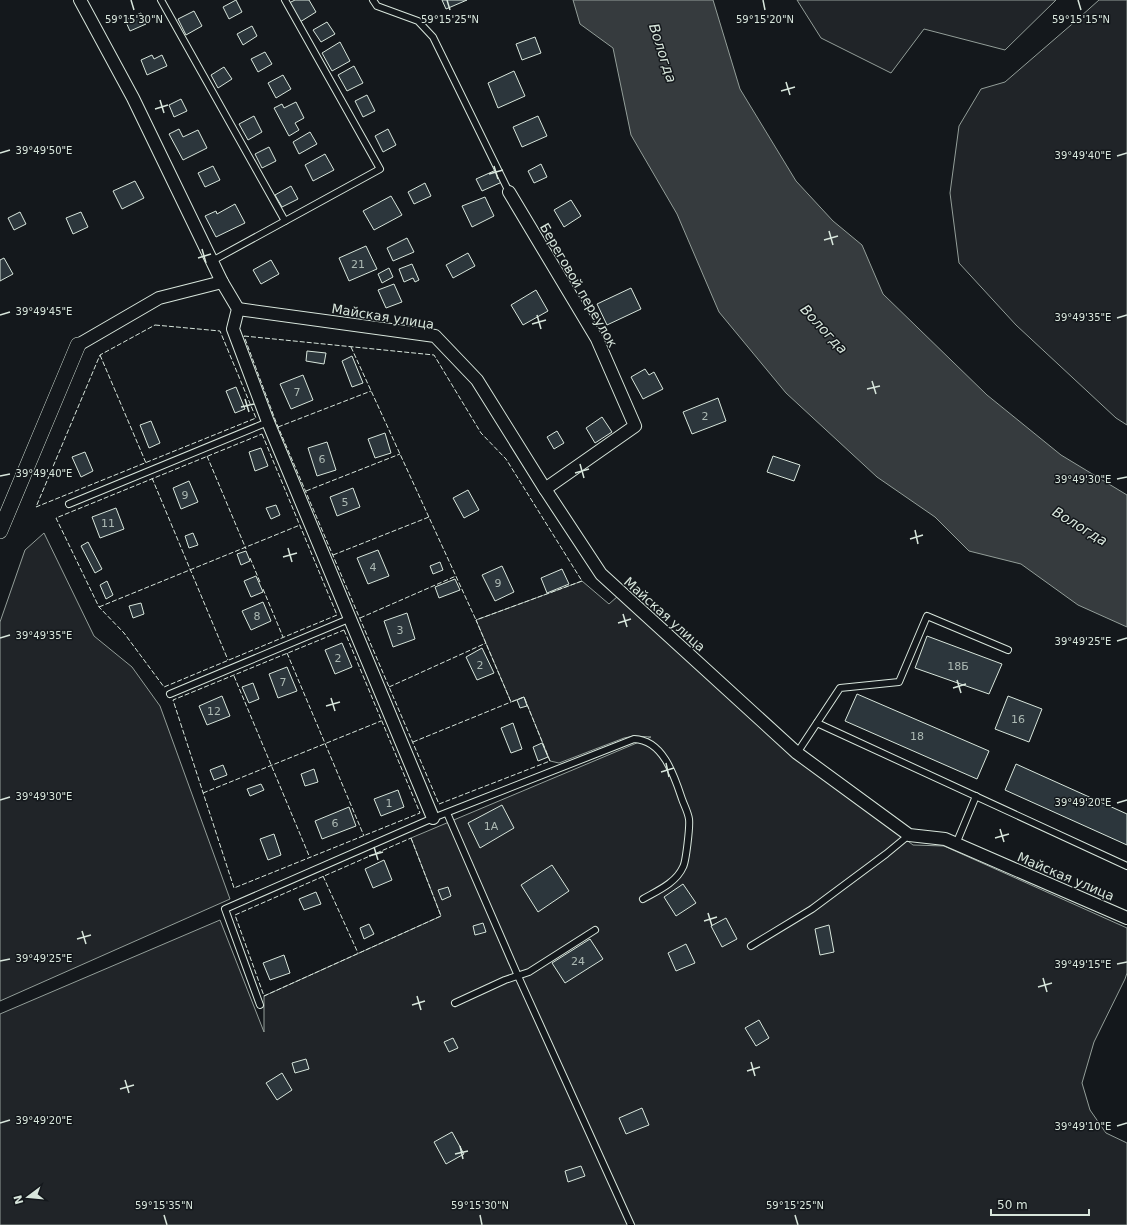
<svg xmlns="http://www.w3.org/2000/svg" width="1127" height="1225" viewBox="0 0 1127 1225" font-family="'DejaVu Sans',sans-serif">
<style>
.green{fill:#202428;stroke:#939e99}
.water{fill:#363b3e;stroke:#939e99}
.building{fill:#2c363c;stroke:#d8e6dc}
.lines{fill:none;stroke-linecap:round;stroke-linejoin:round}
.service-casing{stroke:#d8e6dc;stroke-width:8}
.minor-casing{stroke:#d8e6dc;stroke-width:14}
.tertiary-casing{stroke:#d8e6dc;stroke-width:16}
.service{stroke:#14181c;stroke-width:6}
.minor{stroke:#14181c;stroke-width:12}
.tertiary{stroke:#14181c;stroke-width:15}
.fence{stroke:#d8e6dc;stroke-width:1;stroke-dasharray:5 2;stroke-linecap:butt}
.ticks{fill:none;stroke:#d8e6dc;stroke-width:1.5}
.labels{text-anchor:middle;stroke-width:3;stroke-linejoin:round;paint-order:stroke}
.number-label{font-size:11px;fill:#adbab4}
.street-label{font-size:13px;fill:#d8e6dc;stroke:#14181c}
.water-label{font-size:14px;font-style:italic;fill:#d8e6dc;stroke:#14181c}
.ticks-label{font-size:10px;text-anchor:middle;fill:#d8e6dc;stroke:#14181c;stroke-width:3;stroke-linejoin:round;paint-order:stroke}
</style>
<rect width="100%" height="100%" fill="#14181c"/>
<g class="green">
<polygon points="797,0 1056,0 1005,50 924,29 891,73 821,38"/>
<polygon points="1099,0 1127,0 1127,425 1116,418 1016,325 959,263 950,193 959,126 981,89 1005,82 1071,25"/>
<polygon points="44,533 94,636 132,667 160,706 230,899 0,1001 0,622 25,550"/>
<polygon points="582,581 609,604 618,596 795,756 913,845 944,846 1127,928 1127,973 1125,979 1094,1042 1082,1083 1090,1110 1106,1133 1127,1143 1127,1225 0,1225 0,1014 220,920 264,1032 264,996 441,916 411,838 651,737 634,736 624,738 559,763 550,761 524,697 511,702 476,620"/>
</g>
<polygon class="water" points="573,0 713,0 740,89 796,181 833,221 862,245 883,294 987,395 1061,455 1127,495 1127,627 1078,605 1021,564 969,551 935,517 877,477 786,393 719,312 677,214 631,135 613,48 580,24"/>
<g class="building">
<polygon points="236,0 242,12 229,19 223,7"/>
<polygon points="295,0 309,0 316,12 300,22 289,3"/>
<polygon points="442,0 467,0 446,9"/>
<polygon points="194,11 202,26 186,35 178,19"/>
<polygon points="141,13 146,24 130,31 125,20"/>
<polygon points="327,22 335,34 321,42 313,30"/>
<polygon points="252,26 257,36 243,45 237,34"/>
<polygon points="535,37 541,53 522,60 516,44"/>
<polygon points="340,42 350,61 332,71 322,53"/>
<polygon points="265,52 272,64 258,72 251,59"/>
<polygon points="152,55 154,59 162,55 167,66 147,75 141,60"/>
<polygon points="354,66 363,83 347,91 338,75"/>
<polygon points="224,67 232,79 218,88 211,75"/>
<polygon points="514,71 525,96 498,108 488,83"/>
<polygon points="283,75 291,89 276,98 268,83"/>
<polygon points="367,95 375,111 363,117 355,101"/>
<polygon points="181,99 187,111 174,117 169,105"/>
<polygon points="296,102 304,118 295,123 299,130 289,136 274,108 282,104 284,108"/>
<polygon points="254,116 262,132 248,140 239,124"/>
<polygon points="538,116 547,136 522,147 513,127"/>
<polygon points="179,129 183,137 198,130 207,148 183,160 169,134"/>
<polygon points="388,129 396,145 383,152 375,136"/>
<polygon points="310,132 317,144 299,154 293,142"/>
<polygon points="269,147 276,161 262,168 255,154"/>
<polygon points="325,154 334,170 313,181 305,165"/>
<polygon points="541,164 547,177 534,183 528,171"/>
<polygon points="213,166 220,180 205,187 198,173"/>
<polygon points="496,170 502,182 482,191 476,179"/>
<polygon points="135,181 144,198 122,209 113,191"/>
<polygon points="425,183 431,196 414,204 408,192"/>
<polygon points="291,186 298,199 282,207 275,195"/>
<polygon points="391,196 402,215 374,230 363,211"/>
<polygon points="485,197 494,216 472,227 462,206"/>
<polygon points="571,200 581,216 564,227 554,210"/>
<polygon points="235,204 245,223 216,237 205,216 216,211 217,214"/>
<polygon points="20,212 26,224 14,230 8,218"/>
<polygon points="81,212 88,227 73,234 66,218"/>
<polygon points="407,238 414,252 393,261 387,248"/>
<polygon points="366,246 377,269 349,281 339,258"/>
<polygon points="468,253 475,266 453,278 446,265"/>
<polygon points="4,258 13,274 0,281 0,260"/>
<polygon points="271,260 279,274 261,284 253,270"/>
<polygon points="412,264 419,280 415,282 413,278 404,282 399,269"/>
<polygon points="389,268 393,277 382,283 378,274"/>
<polygon points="394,284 402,302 386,308 378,290"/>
<polygon points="631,288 641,309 607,325 597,304"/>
<polygon points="536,290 548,311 523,325 511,305"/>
<polygon points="307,351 326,353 324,364 306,361"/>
<polygon points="352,356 363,383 352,387 342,361"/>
<polygon points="645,369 649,375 654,372 663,389 643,399 631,377"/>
<polygon points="303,375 313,400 291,409 280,384"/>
<polygon points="236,387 245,409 235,413 226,391"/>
<polygon points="718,398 726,421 692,434 683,412"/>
<polygon points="602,417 612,432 595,443 586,428"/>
<polygon points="151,421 160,443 149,448 140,425"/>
<polygon points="557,431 564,443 554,449 547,437"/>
<polygon points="385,433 391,453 375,458 368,439"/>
<polygon points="327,442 336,470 317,476 308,448"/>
<polygon points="261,448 268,466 255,471 249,452"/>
<polygon points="85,452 93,471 81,477 72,457"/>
<polygon points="773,456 800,465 794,481 767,472"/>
<polygon points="189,481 198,502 181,509 173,488"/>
<polygon points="353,488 360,507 337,516 330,497"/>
<polygon points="468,490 479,510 464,518 453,498"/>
<polygon points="276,505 280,515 271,519 266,508"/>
<polygon points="116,508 124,529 100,538 92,517"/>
<polygon points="193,533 198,545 189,548 185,536"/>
<polygon points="88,542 102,569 95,573 81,546"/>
<polygon points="378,550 389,576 368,584 357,558"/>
<polygon points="246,551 250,561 241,565 237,554"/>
<polygon points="440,562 443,570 433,574 430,566"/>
<polygon points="502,566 514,592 495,601 482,575"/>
<polygon points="562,569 569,584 547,593 541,578"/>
<polygon points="256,576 263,592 251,597 244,581"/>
<polygon points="455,579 460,590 439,598 435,587"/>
<polygon points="107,581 113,595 106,599 100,585"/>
<polygon points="263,602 271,621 251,630 242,611"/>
<polygon points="141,603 144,614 133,618 129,606"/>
<polygon points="407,613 415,639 393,647 384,621"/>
<polygon points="927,636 1002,664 989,694 915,668"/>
<polygon points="342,643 352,667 335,674 325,650"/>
<polygon points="482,648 494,673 477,680 466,657"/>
<polygon points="287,667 297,691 278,698 269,674"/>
<polygon points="253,683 259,699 249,703 242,687"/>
<polygon points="857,694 989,751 977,779 845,721"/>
<polygon points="222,696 230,716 207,725 199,706"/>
<polygon points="1008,696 1042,709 1029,742 995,729"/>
<polygon points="524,697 527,706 520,708 517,700"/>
<polygon points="513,723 522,749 511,753 501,728"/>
<polygon points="542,743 548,757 538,761 533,747"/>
<polygon points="1016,764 1127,814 1127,845 1005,790"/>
<polygon points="223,765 227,775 214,780 210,770"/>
<polygon points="314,769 318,782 305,786 301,774"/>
<polygon points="261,784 264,790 250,796 247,789"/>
<polygon points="398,790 404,807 381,816 374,799"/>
<polygon points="502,805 514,828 480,848 468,823"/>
<polygon points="349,807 356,826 322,839 315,821"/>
<polygon points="274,834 281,855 268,860 260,839"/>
<polygon points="384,860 392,880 373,888 365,869"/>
<polygon points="552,865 569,891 538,912 521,885"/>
<polygon points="683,884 696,903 676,916 664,897"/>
<polygon points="448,887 451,896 442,900 438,890"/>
<polygon points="316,892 321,904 304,910 299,899"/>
<polygon points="726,918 737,939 722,947 711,926"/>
<polygon points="483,923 486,932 475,935 473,926"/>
<polygon points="369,924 374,934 364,939 360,928"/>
<polygon points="829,925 834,952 820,955 815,929"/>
<polygon points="590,939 603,959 565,983 552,963"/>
<polygon points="686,944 695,963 676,971 668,953"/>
<polygon points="284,955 290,973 270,980 263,963"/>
<polygon points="759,1020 769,1038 756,1046 745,1028"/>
<polygon points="453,1038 458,1048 449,1052 444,1042"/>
<polygon points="306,1059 309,1069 295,1073 292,1063"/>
<polygon points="282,1073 292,1090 277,1100 266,1083"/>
<polygon points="642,1108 649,1125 626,1134 619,1118"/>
<polygon points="452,1132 464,1154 446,1164 434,1142"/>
<polygon points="581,1166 585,1176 568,1182 565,1171"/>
</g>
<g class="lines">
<defs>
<g id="service">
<polyline points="161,0 285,221"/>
<polyline points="373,0 377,6 418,21 433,37 509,192"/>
<polyline points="212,261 380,169 285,0"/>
<polyline points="69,504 268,422"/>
<polyline points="170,694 351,618"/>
<polyline points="817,723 1127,866"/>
<polyline points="797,753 840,688 899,682 927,616 1008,650"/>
<polyline points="447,813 518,976 631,1225"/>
<polyline points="956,844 976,796"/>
<polyline points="751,946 812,909 886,854 909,835"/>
<polyline points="455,1003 505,980 529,972 595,930"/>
<path d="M260 1005 225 909 433 818 634 739C663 740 674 775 682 799 684 805 688 812 689 819 690 826 686 862 683 867 676 883 657 891 643 899"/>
</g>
<g id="minor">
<polyline points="80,0 133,98 222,282 238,309 233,329 268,422 433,818"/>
<polyline points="509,192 597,339 635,426 545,489"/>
<polyline points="238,309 435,336 477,380 545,489 601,574 797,753 909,835 945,839 1127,918"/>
<polyline points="78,345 159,298 222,282"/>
</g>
<polyline id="tertiary" points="0,531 78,345"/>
</defs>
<use href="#service" class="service-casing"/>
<use href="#minor" class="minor-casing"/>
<use href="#tertiary" class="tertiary-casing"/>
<use href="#service" class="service"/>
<use href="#minor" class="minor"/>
<use href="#tertiary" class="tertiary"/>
<g class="fence">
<polygon points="155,325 220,331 256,418 36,507 100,355"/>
<polygon points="244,336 434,355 481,433 506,459 582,581 476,620 511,702 524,697 550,761 439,804 276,422"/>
<polyline points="351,347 476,620"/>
<polyline points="100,355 146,463"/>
<polyline points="278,427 371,391"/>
<polygon points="262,434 337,615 164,687 124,633 99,607 56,518"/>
<polyline points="207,456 246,549"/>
<polyline points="152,478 228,660"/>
<polyline points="306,491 400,454"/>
<polyline points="333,555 429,517"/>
<polyline points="250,558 260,582"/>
<polyline points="263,589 283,637"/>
<polyline points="99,607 300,525"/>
<polyline points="360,618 456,576"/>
<polygon points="344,630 420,813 234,888 173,700"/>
<polyline points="287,653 364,836"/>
<polyline points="234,676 310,858"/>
<polyline points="389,687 486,643"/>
<polyline points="413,742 511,702"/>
<polyline points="203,793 381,721"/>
<polygon points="411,838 441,916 264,996 235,915"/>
<polyline points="323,876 358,953"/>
</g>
</g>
<path class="ticks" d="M131 0 134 10M447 0 450 10M763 0 765 10M1078 0 1081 10M786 82 790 95M781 91 795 87M160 100 164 113M155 109 168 105M0 153 10 150M1117 156 1127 153M494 166 498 179M489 174 503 170M829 231 833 245M824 240 838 236M202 249 206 263M198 258 211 254M0 315 10 312M537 315 541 329M1117 318 1127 315M532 324 546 320M872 381 876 394M867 389 880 386M245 399 249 412M241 407 254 404M580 464 584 478M575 473 589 469M0 476 10 474M1117 479 1127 477M915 530 918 544M910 539 923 535M288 548 292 562M283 557 297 553M623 614 627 627M618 623 631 619M0 638 10 635M1117 641 1127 638M957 680 961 693M953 688 966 684M331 698 335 711M326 706 340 702M666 763 669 777M661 772 674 768M0 800 10 797M1117 803 1127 800M1000 829 1004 842M995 838 1009 834M374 847 378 860M369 856 383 852M708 913 712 926M704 921 717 917M82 931 86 944M77 939 91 935M0 961 10 959M1117 964 1127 962M1043 978 1047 992M1038 987 1052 983M417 996 421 1010M412 1005 425 1001M751 1062 755 1076M747 1071 760 1067M125 1080 129 1093M120 1089 134 1085M0 1123 10 1120M1117 1126 1127 1123M460 1146 463 1159M455 1154 468 1151M164 1215 167 1225M480 1215 482 1225M795 1215 798 1225"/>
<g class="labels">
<g class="number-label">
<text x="358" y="268">21</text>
<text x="297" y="396">7</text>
<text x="705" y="420">2</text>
<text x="322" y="463">6</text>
<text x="185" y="499">9</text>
<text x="345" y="506">5</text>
<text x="108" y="527">11</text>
<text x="373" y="571">4</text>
<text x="498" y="587">9</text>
<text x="257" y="620">8</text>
<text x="400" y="634">3</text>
<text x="338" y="662">2</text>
<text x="480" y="669">2</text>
<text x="958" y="670">18Б</text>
<text x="283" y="686">7</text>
<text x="214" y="715">12</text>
<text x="1018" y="723">16</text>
<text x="917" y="740">18</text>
<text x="389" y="807">1</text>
<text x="335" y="827">6</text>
<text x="491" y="830">1А</text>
<text x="578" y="965">24</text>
</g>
<g class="street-label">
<text transform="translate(579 285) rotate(60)" y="5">Береговой переулок</text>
<text transform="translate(383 316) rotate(9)" y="5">Майская улица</text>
<text transform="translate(665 614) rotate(42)" y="5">Майская улица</text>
<text transform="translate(1066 876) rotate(23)" y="5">Майская улица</text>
</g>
<g class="water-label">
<text transform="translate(663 53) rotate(72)" y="5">Вологда</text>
<text transform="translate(824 329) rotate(47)" y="5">Вологда</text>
<text transform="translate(1080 526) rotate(31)" y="5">Вологда</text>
</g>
</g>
<g class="ticks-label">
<text x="134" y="23">59°15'30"N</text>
<text x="450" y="23">59°15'25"N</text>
<text x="765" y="23">59°15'20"N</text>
<text x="1081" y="23">59°15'15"N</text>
<text x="44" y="154">39°49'50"E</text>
<text x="1083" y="159">39°49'40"E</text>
<text x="44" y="315">39°49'45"E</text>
<text x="1083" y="321">39°49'35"E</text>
<text x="44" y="477">39°49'40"E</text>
<text x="1083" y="483">39°49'30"E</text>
<text x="44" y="639">39°49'35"E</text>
<text x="1083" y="645">39°49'25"E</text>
<text x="44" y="800">39°49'30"E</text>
<text x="1083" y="806">39°49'20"E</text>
<text x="44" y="962">39°49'25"E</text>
<text x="1083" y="968">39°49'15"E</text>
<text x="44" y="1124">39°49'20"E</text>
<text x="1083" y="1130">39°49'10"E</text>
<text x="164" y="1209">59°15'35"N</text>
<text x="480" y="1209">59°15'30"N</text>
<text x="795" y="1209">59°15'25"N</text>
</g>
<g transform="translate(28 1197) rotate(254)" stroke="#14181c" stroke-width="3" paint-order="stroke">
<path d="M0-3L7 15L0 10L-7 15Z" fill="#d8e6dc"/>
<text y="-6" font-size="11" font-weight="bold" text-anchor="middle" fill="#d8e6dc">N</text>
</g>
<path d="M991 1209v6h98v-6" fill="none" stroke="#d8e6dc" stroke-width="2"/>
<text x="997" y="1209" font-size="12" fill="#d8e6dc" stroke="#14181c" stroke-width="3" paint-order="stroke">50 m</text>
</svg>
